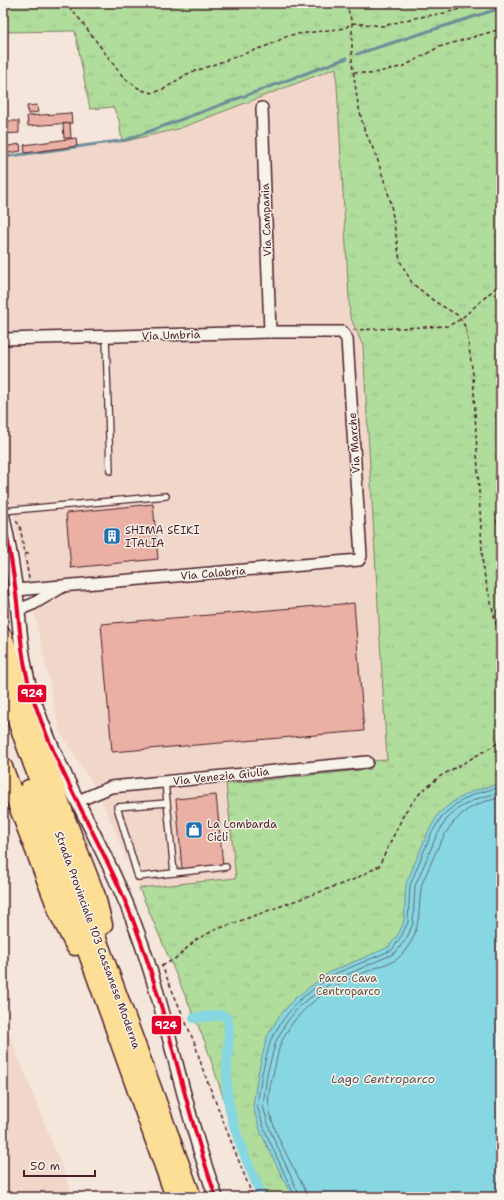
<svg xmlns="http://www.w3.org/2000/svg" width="504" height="1200" viewBox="0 0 504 1200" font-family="'Shantell Sans',sans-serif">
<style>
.built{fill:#f1d6ca}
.grass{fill:url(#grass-tufts);stroke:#7d7e64}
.water{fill:#87d7e2;stroke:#6f8d99}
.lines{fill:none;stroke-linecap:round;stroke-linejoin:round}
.shore{stroke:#626974;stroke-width:1}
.stream{stroke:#6f8d99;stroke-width:3}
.canal{stroke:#87d7e2;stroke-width:10}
.building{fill:#eab0a4;stroke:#4a1f2b}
.service-casing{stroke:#4a1f2b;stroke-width:8}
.minor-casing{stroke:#4a1f2b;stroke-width:14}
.tertiary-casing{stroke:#4a1f2b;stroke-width:16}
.trunk-casing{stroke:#4a1f2b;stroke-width:21}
.path{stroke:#4a1f2b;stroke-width:1.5;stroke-dasharray:4 3;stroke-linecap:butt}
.service{stroke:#f7f3e8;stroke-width:5.5}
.minor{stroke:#f7f3e8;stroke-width:11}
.tertiary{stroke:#f7f3e8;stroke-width:13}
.trunk{stroke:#fdde96;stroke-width:18}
.bus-1-casing{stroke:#f7f3e8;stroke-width:7}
.bus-1{stroke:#e4002b;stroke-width:4}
.labels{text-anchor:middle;stroke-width:3;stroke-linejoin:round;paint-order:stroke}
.street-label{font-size:11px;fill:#4a1f2b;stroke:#f7f3e8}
.poi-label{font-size:11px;fill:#4a1f2b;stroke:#f7f3e8;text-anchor:start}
.park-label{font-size:11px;fill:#644e47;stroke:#f7f3e8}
.water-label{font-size:12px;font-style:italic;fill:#594d59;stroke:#f7f3e8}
.line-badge{stroke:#f7f3e8;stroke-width:1.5}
.badge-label{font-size:11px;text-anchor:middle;font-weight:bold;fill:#fff}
</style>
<defs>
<pattern id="grass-tufts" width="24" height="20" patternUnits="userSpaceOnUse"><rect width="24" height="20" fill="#b0dd9c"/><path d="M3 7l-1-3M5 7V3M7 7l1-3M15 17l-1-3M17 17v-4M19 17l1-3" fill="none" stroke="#99bd87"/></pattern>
</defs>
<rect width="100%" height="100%" fill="#f4e6da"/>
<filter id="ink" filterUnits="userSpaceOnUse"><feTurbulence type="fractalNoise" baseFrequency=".025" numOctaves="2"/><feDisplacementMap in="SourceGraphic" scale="8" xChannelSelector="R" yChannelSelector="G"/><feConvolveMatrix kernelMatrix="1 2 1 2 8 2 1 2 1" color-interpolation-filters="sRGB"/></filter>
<g filter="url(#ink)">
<g class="built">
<polygon points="336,68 350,316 363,346 387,760 226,776 236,878 139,888 98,792 60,732 3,467 3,158 122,142 178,129"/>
<polygon points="3,1019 74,1197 3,1197 3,1141 5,1146 10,1144 3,1126"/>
</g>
<polygon class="grass" points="3,3 501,3 501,1197 260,1197 236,1137 205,1042 139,888 236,878 226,784 371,769 371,761 387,760 363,346 350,316 336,68 178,129 122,142 119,120 113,107 90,109 75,31 3,32"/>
<polygon class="water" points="501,783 501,1197 292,1197 261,1133 253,1106 258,1073 267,1037 278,1018 294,999 330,972 389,947 399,933 404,921 406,884 428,832 439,813 454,801 473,791"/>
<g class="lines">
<g class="shore">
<polyline points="295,1197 265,1131 257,1106 262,1073 271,1039 282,1021 297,1002 332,975 392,950 402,935 408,922 410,885 431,834 442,816 456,804 474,794 501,787"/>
<polyline points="300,1197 270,1130 263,1106 267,1074 276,1041 286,1023 300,1005 335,980 395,953 407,938 413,923 415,886 436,837 446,820 459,808 476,799 501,792"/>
<path d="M306 1197 305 1190C293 1165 272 1133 269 1106 267 1094 272 1078 275 1067 277 1059 278 1050 281 1043 300 998 352 976 394 961 400 958 403 953 407 948 421 929 418 911 421 889 422 881 428 871 431 863 446 828 459 804 501 798"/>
</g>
<g class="stream">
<polyline points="357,54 501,8"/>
<polyline points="3,157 126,140 347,58"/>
</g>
<path class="canal" d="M194 1018 221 1015 227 1018 229 1026C229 1047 226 1069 227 1090 230 1127 248 1163 262 1197"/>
</g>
<g class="building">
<polygon points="37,105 38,112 28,114 27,106"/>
<polygon points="71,113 72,123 28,126 27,116"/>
<polygon points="3,121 19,121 19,133 3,134"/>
<polygon points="70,123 71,138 64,138 63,124"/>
<polygon points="76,138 77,146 25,153 24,145"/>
<polygon points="20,144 21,151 3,154 3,147"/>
<polygon points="153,504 158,559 71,568 66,513"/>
<polygon points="354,603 364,731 112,752 101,624"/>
<polygon points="216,795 223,865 182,869 176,799"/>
</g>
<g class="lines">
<defs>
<g id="service">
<polyline points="106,337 110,471"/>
<polyline points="3,511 166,496"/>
<polyline points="165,782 174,873"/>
<polyline points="167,803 117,807 138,877 226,867"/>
<polyline points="3,1196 4,1197"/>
</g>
<g id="minor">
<polyline points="262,108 270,332"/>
<polyline points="3,339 270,332 342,332 347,339 361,556 359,560 16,590"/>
<polyline points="18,610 33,604 62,587"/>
<polyline points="78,801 111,787 367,762"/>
</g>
<path id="tertiary" d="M3 517C9 545 14 574 17 602 20 631 22 660 30 688 56 773 107 848 137 931 169 1018 183 1110 216 1197"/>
<g id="trunk">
<polyline points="3,637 66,819 96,896 103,925"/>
<polyline points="3,683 192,1197"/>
<polyline points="3,767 60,916 75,946"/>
<polyline points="29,789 175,1197"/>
</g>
</defs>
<use href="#service" class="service-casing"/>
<use href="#minor" class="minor-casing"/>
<use href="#tertiary" class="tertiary-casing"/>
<use href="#trunk" class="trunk-casing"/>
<g class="path">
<polyline points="63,3 75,13 123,77 141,90 153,93 164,89 187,74 269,45 290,35 345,28 352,23"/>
<polyline points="346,3 352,23 383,26 414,18 445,13 484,3"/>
<polyline points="352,23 352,63 358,104 364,129 376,155 390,199 400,261 412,283 434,301 459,316 466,328 473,374 483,569 497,628 501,664"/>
<polyline points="354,72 370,74 404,66 439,47 501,29"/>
<polyline points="353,330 448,326 461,319 501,283"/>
<polyline points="501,387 496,408 501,474 497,522 501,538"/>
<polyline points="3,480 9,503"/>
<polyline points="16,521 20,526 29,579"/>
<polyline points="25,554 31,553"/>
<polyline points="497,627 501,601"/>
<polyline points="161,964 195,1044 203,1070 253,1197"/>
<polyline points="162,966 176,958 197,939 215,930 355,879 379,866 405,812 420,793 439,777 495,745 501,735"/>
</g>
<use href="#service" class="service"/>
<use href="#minor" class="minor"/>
<use href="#tertiary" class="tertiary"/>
<use href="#trunk" class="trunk"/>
<defs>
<path id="bus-1" d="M3 517C9 545 14 574 17 602 20 631 22 660 30 688 55 773 107 848 137 931 169 1018 185 1110 216 1197"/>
</defs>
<use href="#bus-1" class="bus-1-casing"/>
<use href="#bus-1" class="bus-1"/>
</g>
</g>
<defs>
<symbol id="building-square" viewBox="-11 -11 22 22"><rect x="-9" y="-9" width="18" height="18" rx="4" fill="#1f6fb2" stroke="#f7f3e8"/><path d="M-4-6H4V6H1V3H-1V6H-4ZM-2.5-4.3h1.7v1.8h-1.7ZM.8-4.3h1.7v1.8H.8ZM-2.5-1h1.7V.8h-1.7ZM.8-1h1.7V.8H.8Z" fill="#fff"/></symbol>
<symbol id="shop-square" viewBox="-11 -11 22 22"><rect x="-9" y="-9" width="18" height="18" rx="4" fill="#1f6fb2" stroke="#f7f3e8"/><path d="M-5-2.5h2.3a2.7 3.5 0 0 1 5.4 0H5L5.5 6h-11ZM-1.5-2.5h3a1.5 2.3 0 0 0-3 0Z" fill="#fff"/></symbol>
</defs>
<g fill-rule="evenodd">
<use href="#building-square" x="102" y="526" width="20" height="20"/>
<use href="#shop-square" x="184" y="820" width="20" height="20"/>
</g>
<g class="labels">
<g class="street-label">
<text transform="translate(266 220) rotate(-92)" y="4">Via Campania</text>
<text transform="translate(171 335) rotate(-2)" y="4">Via Umbria</text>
<text transform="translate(354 443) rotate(-94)" y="4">Via Marche</text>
<text transform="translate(213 573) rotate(-5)" y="4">Via Calabria</text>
<text transform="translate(221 776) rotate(-6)" y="4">Via Venezia Giulia</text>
<text transform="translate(98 940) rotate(70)" y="4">Strada Provinciale 103 Cassanese Moderna</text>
</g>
<g class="poi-label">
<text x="125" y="534">SHIMA SEIKI<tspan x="125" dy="13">ITALIA</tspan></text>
<text x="207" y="828">La Lombarda<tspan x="207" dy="13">Cicli</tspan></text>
</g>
<g class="park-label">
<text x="348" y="982">Parco Cava<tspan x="348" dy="13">Centroparco</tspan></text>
</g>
<g class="water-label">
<text x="383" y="1083">Lago Centroparco</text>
</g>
</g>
<g class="line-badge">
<rect x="17" y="684" width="30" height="19" rx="4" fill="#e4002b"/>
<rect x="151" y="1015" width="31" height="20" rx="4" fill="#e4002b"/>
</g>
<g class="badge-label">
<text x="32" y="697">924</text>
<text x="166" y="1029">924</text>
</g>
<rect width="504" height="1200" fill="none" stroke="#f7f3e8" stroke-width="16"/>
<rect x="8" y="8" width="488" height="1184" fill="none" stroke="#4a1f2b" stroke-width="1.5" filter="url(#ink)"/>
<path d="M24 1170v6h71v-6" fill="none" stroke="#4a1f2b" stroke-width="2"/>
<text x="30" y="1170" font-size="12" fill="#4a1f2b" stroke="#f7f3e8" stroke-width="3" paint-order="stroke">50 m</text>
</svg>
